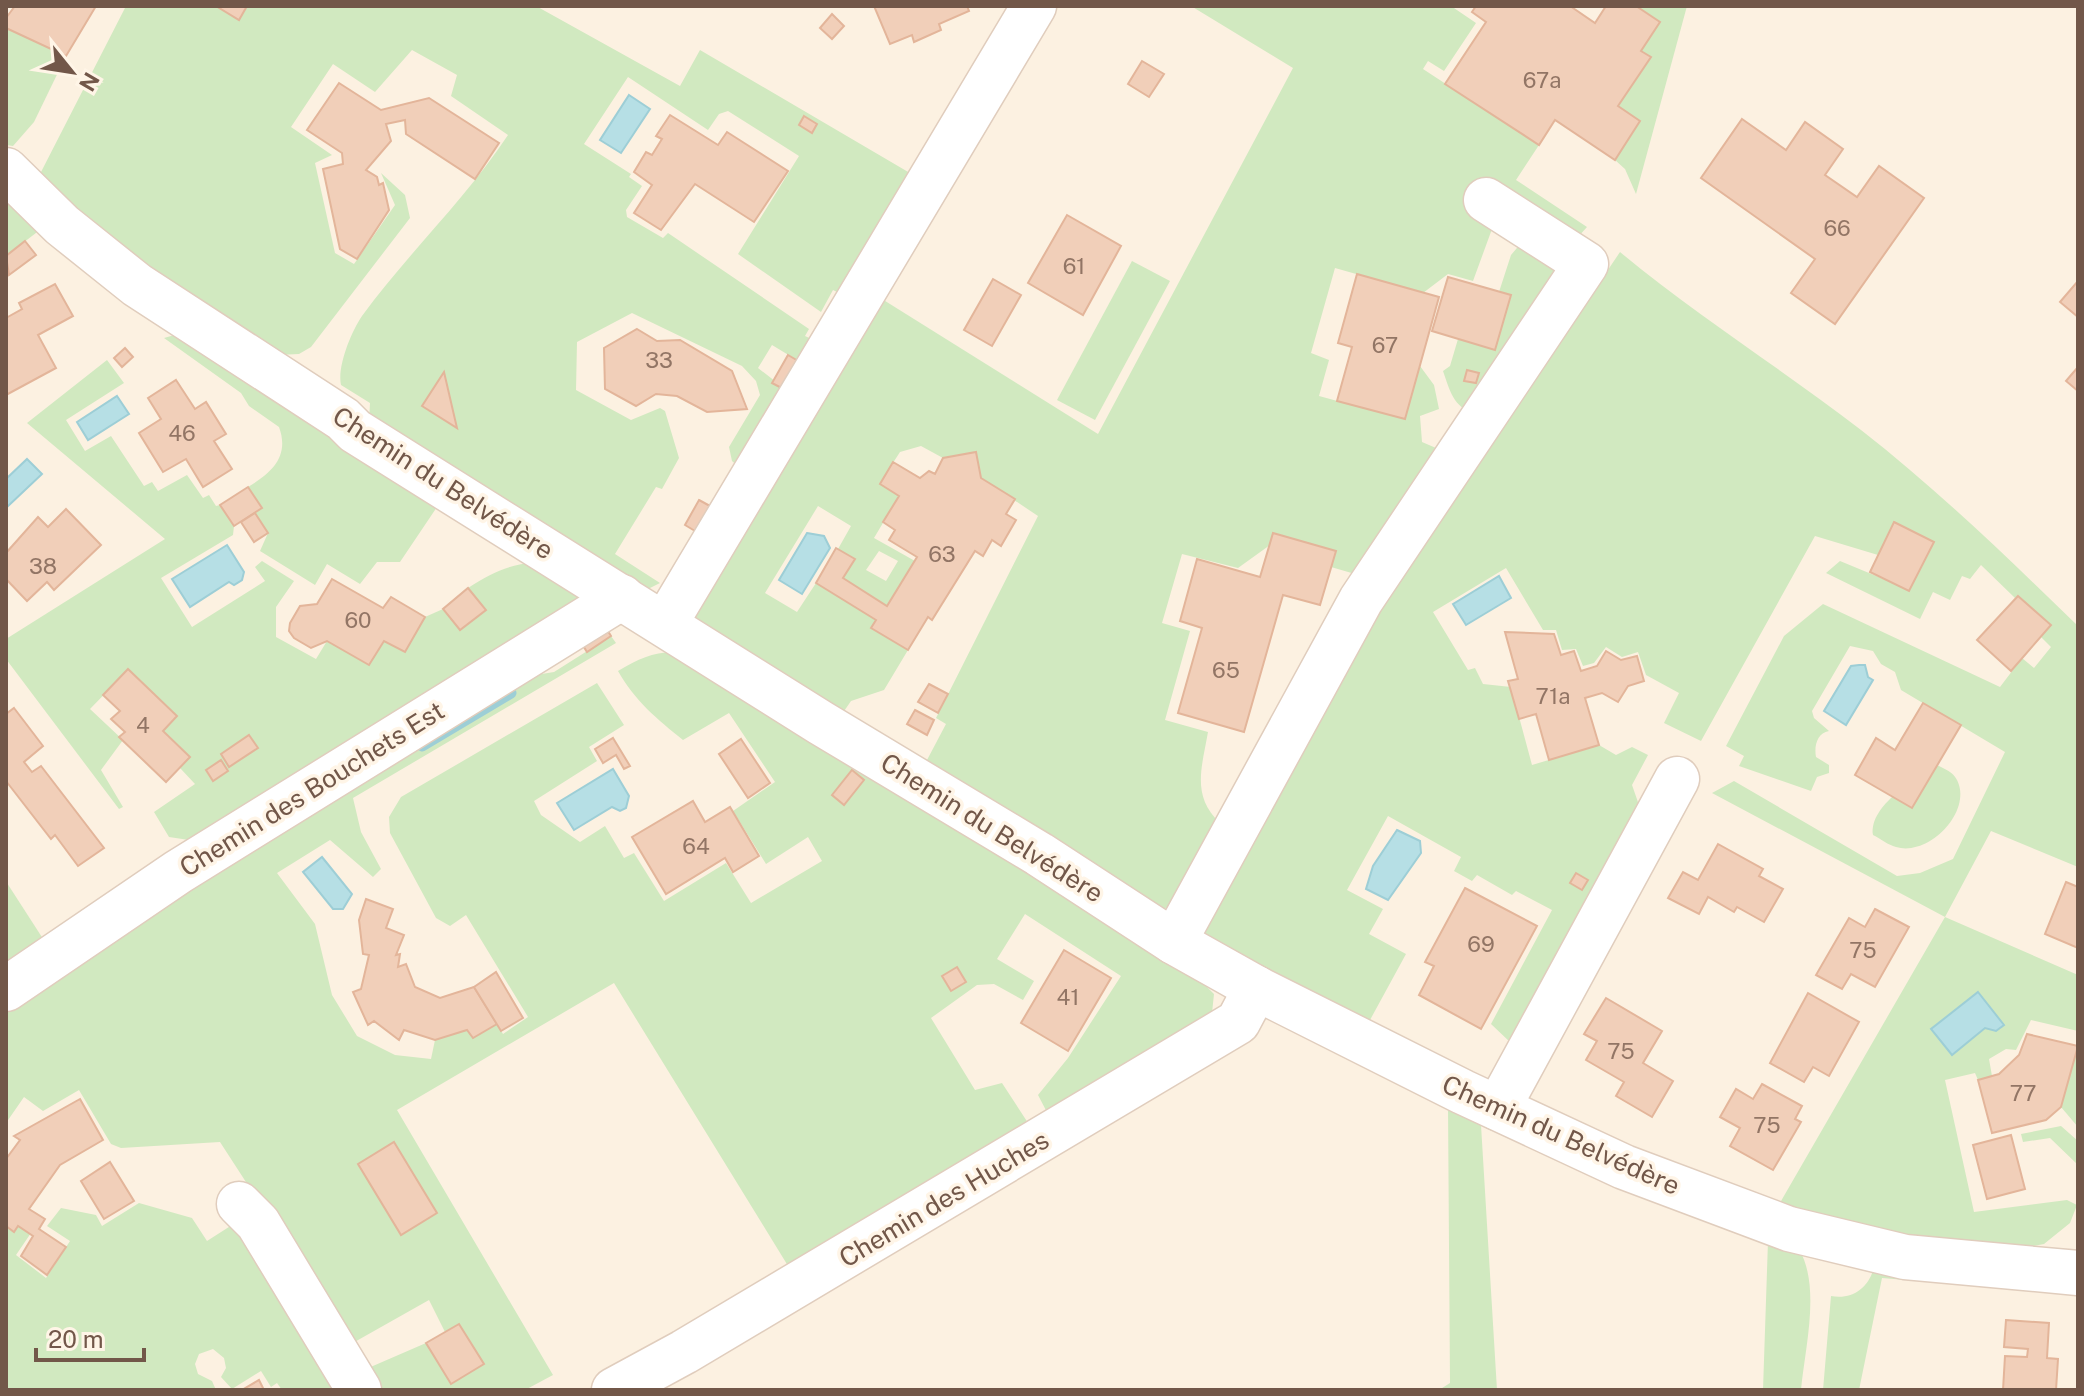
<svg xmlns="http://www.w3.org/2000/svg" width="2084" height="1396" viewBox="0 0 2084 1396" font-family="'Public Sans',sans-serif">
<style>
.green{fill:#d1e9c0;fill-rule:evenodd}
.water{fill:#b6dfe5;stroke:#9dced6;stroke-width:2}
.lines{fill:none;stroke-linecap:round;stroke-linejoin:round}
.stream{stroke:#9dced6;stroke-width:11}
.building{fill:#f1cfb9;stroke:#e3b59a;stroke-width:2}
.minor-casing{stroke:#e0cdbd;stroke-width:47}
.minor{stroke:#fff;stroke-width:44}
.labels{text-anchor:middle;stroke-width:7;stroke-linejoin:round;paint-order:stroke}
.number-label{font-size:22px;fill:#927565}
.street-label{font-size:26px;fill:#725749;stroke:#fff5e7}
</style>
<rect width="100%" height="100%" fill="#fcf1e1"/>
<g class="green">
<path d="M126 6H536L680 86 700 50 915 176 845 296 833 290 821 312 738 254 799 156 728 111 719 114 708 130 628 77 584 144 631 174 629 177 642 186 626 210 627 217 663 238 668 233 809 329 805 336 818 342 805 365 772 345 758 368 789 392 742 470 732 461 729 447 760 395 756 381 742 366 632 313 577 342 576 390 631 420 660 408 665 411 679 458 662 489 656 487 615 554 660 583 642 592 369 422 370 403 341 385C337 367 351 332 362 316 408 253 465 200 508 135L451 96 457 75 412 50 375 92 333 64 291 127 332 155 315 163 335 253 354 264 395 205 381 173 405 195 410 218 311 347 299 354 278 355 146 270 53 192 40 174Z"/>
<path d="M1191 6H1451L1476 23 1444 71 1428 61 1423 69 1539 145 1516 180 1587 227 1578 237 1492 229 1473 281 1448 274 1423 293 1335 268 1311 353 1329 360 1319 396 1404 419 1420 366 1434 385 1439 409 1420 416 1422 442 1436 448 1355 574 1331 567 1335 551 1273 533 1270 545 1238 568 1182 554 1162 623 1190 631 1165 720 1208 732C1202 767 1191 796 1220 823L1175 902 1164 909 1136 898 927 760 946 724 936 718 1038 516 981 478 976 452 943 458 921 446 900 452 880 483 899 496 874 538 915 561 887 606 843 578 854 559 838 549 851 526 818 506 765 593 797 612 816 583 876 620 872 628 908 650 884 690 851 701 840 717 693 625 690 602 882 299 1098 434 1293 68ZM879 551 898 561 886 581 866 570Z"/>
<polygon points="1635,6 1687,6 1636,194 1625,169 1615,160 1618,106 1651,58 1641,51"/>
<polygon points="6,28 66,56 34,122 13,146 6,145"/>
<polygon points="6,191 45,226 6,256"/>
<path d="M1522 242 1559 266 1474 414C1453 406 1450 391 1443 371L1450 366 1458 339 1499 292 1511 255Z"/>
<path d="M1620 252C1697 316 1782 369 1861 430 1938 490 2008 558 2078 626V867L1991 831 1945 917 2078 975V1031L2031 1020 2016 1050 2006 1049 1989 1059 1992 1076 1978 1080 1975 1073 1945 1080 1974 1212 2067 1200 2077 1205 2070 1223 2044 1244 1984 1255 1777 1208 1945 917 1712 793 1734 781 1897 876 1920 873 1953 859 2005 752 1901 690 1895 672 1881 664 1873 651 1850 646 1812 711 1814 718 1829 731C1817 733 1814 746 1816 757L1829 765V773L1817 777 1811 791 1739 766 1744 756 1726 746 1784 636 1823 604 2000 687 2022 658 2034 668 2051 647 2041 637 2051 625 2018 596 2015 598 1981 565 1970 579 1962 576 1950 600 1933 592 1920 619 1826 573 1840 561 1910 590 1933 542 1894 523 1878 555 1815 536 1701 741 1664 723 1679 693 1646 675 1638 652 1622 657 1606 647 1594 663 1583 666 1576 649 1562 650 1556 630H1543L1506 568 1433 612 1468 670 1475 668 1483 684 1511 687 1532 765 1599 745 1616 755 1632 747 1648 755 1632 785 1639 805 1511 1043 1491 1024 1552 910 1516 891 1512 895 1477 875 1472 881 1454 871 1461 857 1388 816 1347 890 1383 909 1369 934 1406 954 1370 1020 1272 975 1203 935 1199 925 1360 638Z"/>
<polygon points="1132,261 1170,281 1095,420 1057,400"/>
<path d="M178 334 437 507 400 562H377L360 584 327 564 315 585 260 551 268 533 255 513 262 508 248 487C271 473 290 457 279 427L249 406 241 393 164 338Z"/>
<path d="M107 360 124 383 66 420 85 451 111 436 144 486 152 482 158 491 187 475 203 498 209 495 216 506 220 505 234 526 233 535 161 578 192 627 265 581 255 567 262 561 294 581 276 607V637L316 659 327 641 369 665 384 641 405 652 425 617 443 609 461 630 485 610 468 588C491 573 508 565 535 562L578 594 576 603 189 840 169 837 154 812 195 784 180 768 190 757 163 731 177 716 128 670 90 709 123 740 101 770 123 807 119 809 6 659V639L165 539 27 423Z"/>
<path d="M611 636 616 643 353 798 361 832 381 869 373 877 330 840 277 873 315 924 332 995 357 1036 395 1055 431 1059 435 1040 467 1030 473 1037 497 1024 503 1034 528 1017 466 915 450 926 436 918 390 833 389 817 401 797 597 683 624 725 589 747 597 761 534 801 541 815 580 842 605 826 624 858 634 853 664 901 726 863 751 903 822 861 808 837 766 864 733 811 775 782 729 713 683 740C657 719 635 701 618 671 642 657 657 650 685 653L1207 987 1214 994 1212 1013 1050 1118 1038 1095 1068 1058 1121 976 1025 914 997 959 1034 981 1023 1000 994 984 977 985 931 1018 975 1090 1002 1083 1030 1126 793 1274 614 983 397 1110 553 1375 525 1390H379L366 1369 426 1343 483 1364 459 1324 445 1332 429 1300 351 1344 220 1142 121 1148 111 1144 79 1090 43 1111 24 1097 6 1123V1009L517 678 554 672Z"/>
<path d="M1937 765C1945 769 1953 772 1957 780 1973 811 1929 857 1896 847 1888 845 1881 839 1873 835 1869 805 1916 779 1937 765Z"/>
<polygon points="7,883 47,945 6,972 6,884"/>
<polygon points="2078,1044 2078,1127 2061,1107"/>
<polygon points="1448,1106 1481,1125 1497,1390 1439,1390 1450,1383"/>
<polygon points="2061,1126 2078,1141 2078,1165 2050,1138 2023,1142 2021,1134"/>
<polygon points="139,1203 192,1218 207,1241 232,1225 248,1230 340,1390 282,1390 277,1383 271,1387 261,1371 232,1389 221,1377 226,1368 224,1358 213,1349 199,1354 195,1364 198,1374 212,1381 216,1390 6,1390 6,1227 14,1232 18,1225 31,1233 16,1255 46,1278 70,1241 47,1226 61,1208 96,1215 102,1226"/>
<path d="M1768 1241 1799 1249C1821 1287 1805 1347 1801 1390H1763Z"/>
<path d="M1874 1267 2050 1292 1882 1278 1859 1390H1823L1831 1296C1852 1300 1869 1288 1874 1267Z"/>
</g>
<g class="water">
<polygon points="629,95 650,109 621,153 600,140"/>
<polygon points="117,396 129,414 88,440 77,422"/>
<polygon points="27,459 42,474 6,508 6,479"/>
<polygon points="807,533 824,536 830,548 802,594 779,580"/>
<polygon points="227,545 244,572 242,580 234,585 229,582 190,607 172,579"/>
<polygon points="1499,576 1511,598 1466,625 1453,604"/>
<polygon points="1859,665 1865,665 1868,677 1873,680 1846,725 1824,711 1851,666"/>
<polygon points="613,769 629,796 626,808 620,811 612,807 574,830 557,803"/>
<polygon points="1397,830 1420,841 1421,853 1388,900 1366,889 1373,866"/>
<polygon points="322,857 352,894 343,909 333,909 303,872"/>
<polygon points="1978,992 2004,1025 1996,1031 1985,1028 1952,1055 1931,1029"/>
</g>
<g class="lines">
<polyline class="stream" points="422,746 511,693"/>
</g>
<g class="building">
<polygon points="15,6 96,6 66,56 6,28 6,18"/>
<polygon points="216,6 247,6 239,20"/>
<polygon points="874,6 967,6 969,11 939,24 941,30 914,42 912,35 890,44"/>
<polygon points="1476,6 1570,6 1595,23 1606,6 1636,6 1660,22 1641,51 1651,57 1618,106 1640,121 1615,160 1555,120 1539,145 1445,84 1486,22 1472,12"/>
<polygon points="832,14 844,26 832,39 820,28"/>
<polygon points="1142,61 1164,74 1149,97 1128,84"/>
<polygon points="339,83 381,110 429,98 499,143 475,179 406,134 405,120 386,124 391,141 366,170 377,177 379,185 383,183 389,210 357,259 340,249 323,169 343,164 342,153 307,130"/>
<polygon points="670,115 718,145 727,132 788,171 754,222 695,184 661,230 634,213 652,185 634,172 646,152 652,155 662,139 656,136"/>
<polygon points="804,116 817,124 812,133 799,125"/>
<polygon points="1742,119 1786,150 1805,122 1843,149 1825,175 1857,197 1879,166 1924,198 1835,324 1791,293 1815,259 1701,178"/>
<polygon points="1067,215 1121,246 1083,315 1028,283"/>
<polygon points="25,241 36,255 9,275 6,256"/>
<polygon points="1357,274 1439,297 1405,419 1337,401 1352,347 1338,343"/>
<polygon points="1448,277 1511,295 1495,350 1432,331"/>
<polygon points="993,279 1021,295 992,346 964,330"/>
<polygon points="2078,281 2078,317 2060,302"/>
<polygon points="55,284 73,316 38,335 56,368 6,395 6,318 22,309 19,303"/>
<polygon points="637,329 657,341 680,340 732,371 747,409 707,412 677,396 656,394 636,406 605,389 604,348"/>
<polygon points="125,348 133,357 122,367 114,358"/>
<polygon points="788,355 805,365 789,392 772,383"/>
<polygon points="2078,367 2078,391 2066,381"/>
<polygon points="1467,370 1479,373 1476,383 1464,381"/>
<polygon points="444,372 457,428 422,406"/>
<polygon points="176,380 195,409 206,402 226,434 214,441 232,469 203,487 186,459 163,472 139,433 161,419 148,398"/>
<polygon points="976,452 981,478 1015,499 1006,514 1016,520 1001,546 992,540 983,556 975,551 932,620 928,617 908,650 871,628 876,620 816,583 836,548 855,559 843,578 887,606 917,557 889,540 895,530 883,522 899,496 880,484 893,462 920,478 929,471 935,474 943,458"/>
<polygon points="248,487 262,508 234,526 220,505"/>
<polygon points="699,500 710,506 695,531 685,525"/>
<polygon points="66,509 101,545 54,590 47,582 27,601 6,579 6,553 38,517 48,527"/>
<polygon points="255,513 268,533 254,542 241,522"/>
<polygon points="1894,522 1934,542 1909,591 1870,572"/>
<polygon points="1273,533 1336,551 1320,605 1283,595 1244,732 1178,713 1202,628 1180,621 1197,559 1260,577"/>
<polygon points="332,579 383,608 391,597 425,617 405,652 384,641 369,665 327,641 311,648 294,638 289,631 290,623 300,606 317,604"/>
<polygon points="468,588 486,610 460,630 443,609"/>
<polygon points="2018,596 2051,625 2011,671 1977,640"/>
<polygon points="603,623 611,636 587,652 579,639"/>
<polygon points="1505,632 1554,634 1561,655 1574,651 1581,671 1597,666 1606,651 1621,660 1637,656 1644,681 1628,686 1618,702 1602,693 1585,698 1599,745 1549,760 1536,714 1519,719 1508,681 1518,679"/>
<polygon points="128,669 177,716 163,731 190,757 166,782 119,737 125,732 111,719 120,711 103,695"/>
<polygon points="929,684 948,694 938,713 918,702"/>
<polygon points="1923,703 1961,725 1912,808 1855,775 1876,738 1895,750"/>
<polygon points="14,708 43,746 24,762 32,772 41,766 104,848 78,866 55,835 51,839 6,781 6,714"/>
<polygon points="915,710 934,720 927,735 907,724"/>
<polygon points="249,735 258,748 229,767 221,754"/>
<polygon points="613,738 630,766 624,769 616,755 603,763 595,749"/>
<polygon points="741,739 770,783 748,798 719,754"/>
<polygon points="221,760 228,771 213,781 206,770"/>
<polygon points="852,770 864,780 844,805 832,795"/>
<polygon points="693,801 705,822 730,807 759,856 733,872 725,858 666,894 632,837"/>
<polygon points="1718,844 1763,869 1759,876 1783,889 1764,922 1737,907 1734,912 1708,897 1699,914 1668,898 1683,872 1698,880"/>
<polygon points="1576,873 1588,880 1582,890 1570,883"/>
<polygon points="2066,882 2078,887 2078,948 2045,934"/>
<polygon points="1465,888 1537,926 1481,1029 1419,995 1434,966 1425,962"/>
<polygon points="366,899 393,909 386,928 404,935 396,955 400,954 398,967 406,964 415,987 440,998 474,987 497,1024 473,1038 467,1030 435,1040 404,1030 399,1040 374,1021 368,1025 353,992 361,989 369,955 363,954 359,920"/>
<polygon points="1875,909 1909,927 1875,987 1851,974 1842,989 1816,975 1849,918 1865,927"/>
<polygon points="1064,950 1111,978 1068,1051 1021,1023"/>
<polygon points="957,967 966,982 951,991 942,976"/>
<polygon points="496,972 523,1018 501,1031 474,987"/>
<polygon points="1808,993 1859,1022 1829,1076 1813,1067 1804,1082 1770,1063"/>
<polygon points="1606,998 1662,1031 1643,1063 1673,1081 1652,1117 1616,1096 1624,1082 1586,1060 1597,1041 1584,1034"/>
<polygon points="2027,1034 2078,1046 2061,1107 2046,1120 1992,1133 1978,1080 1999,1074 2019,1055"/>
<polygon points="1762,1084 1802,1106 1795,1119 1801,1122 1773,1170 1730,1146 1740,1128 1720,1117 1736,1089 1753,1099"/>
<polygon points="80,1099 103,1140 60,1165 29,1209 45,1219 39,1229 66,1247 47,1275 21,1256 33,1236 18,1226 14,1232 6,1226 6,1159 20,1140 14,1136"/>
<polygon points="2011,1135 2025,1189 1987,1199 1973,1145"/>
<polygon points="394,1142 437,1213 401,1235 358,1164"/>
<polygon points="110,1162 134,1201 104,1219 81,1181"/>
<polygon points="2006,1320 2049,1323 2047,1358 2058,1359 2056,1390 2003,1390 2005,1356 2027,1357 2028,1349 2004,1347"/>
<polygon points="459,1324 484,1364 451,1384 426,1343"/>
<polygon points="259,1380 264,1390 242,1390"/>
</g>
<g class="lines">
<defs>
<g id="minor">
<polyline points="6,170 62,225 137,285 343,419 355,431 821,723 1039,854 1174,942 1256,988 1463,1092 1624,1167 1789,1229 1905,1257 2078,1273"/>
<polyline points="665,624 1034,6"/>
<polyline points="1174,942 1361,600 1586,264 1486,200"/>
<polyline points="6,989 178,872 622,597"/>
<polyline points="1498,1108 1677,779"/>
<polyline points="239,1204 258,1223 359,1390"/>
<polyline points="614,1390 684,1352 1238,1022 1256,988"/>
</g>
</defs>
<use href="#minor" class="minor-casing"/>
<use href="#minor" class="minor"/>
</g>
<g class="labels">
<g class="number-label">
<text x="1542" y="88">67a</text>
<text x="1837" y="236">66</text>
<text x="1074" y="274">61</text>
<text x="1385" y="353">67</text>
<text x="659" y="368">33</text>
<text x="182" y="441">46</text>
<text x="942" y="562">63</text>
<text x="43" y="574">38</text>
<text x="358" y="628">60</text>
<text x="1226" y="678">65</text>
<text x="1553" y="704">71a</text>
<text x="143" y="733">4</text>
<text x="696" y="854">64</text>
<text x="1481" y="952">69</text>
<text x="1863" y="958">75</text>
<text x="1068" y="1005">41</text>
<text x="1621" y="1059">75</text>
<text x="2023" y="1101">77</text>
<text x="1767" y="1133">75</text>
</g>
<g class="street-label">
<text transform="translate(443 483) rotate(33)" y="9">Chemin du Belvédère</text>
<text transform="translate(312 789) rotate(-32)" y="9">Chemin des Bouchets Est</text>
<text transform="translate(992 828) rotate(32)" y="9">Chemin du Belvédère</text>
<text transform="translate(1561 1135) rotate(24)" y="9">Chemin du Belvédère</text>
<text transform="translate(944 1199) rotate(-31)" y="9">Chemin des Huches</text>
</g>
</g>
<rect width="2084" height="1396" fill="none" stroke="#725749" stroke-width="16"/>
<g transform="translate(72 72) rotate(120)" stroke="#fff5e7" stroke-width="6" paint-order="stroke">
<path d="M0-6L14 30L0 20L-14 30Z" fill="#725749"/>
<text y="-12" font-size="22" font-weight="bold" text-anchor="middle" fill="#725749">N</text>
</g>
<path d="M36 1348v12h108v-12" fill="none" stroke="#725749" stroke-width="4"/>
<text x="48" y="1348" font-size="24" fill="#725749" stroke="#fff5e7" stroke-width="6" paint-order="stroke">20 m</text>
</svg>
